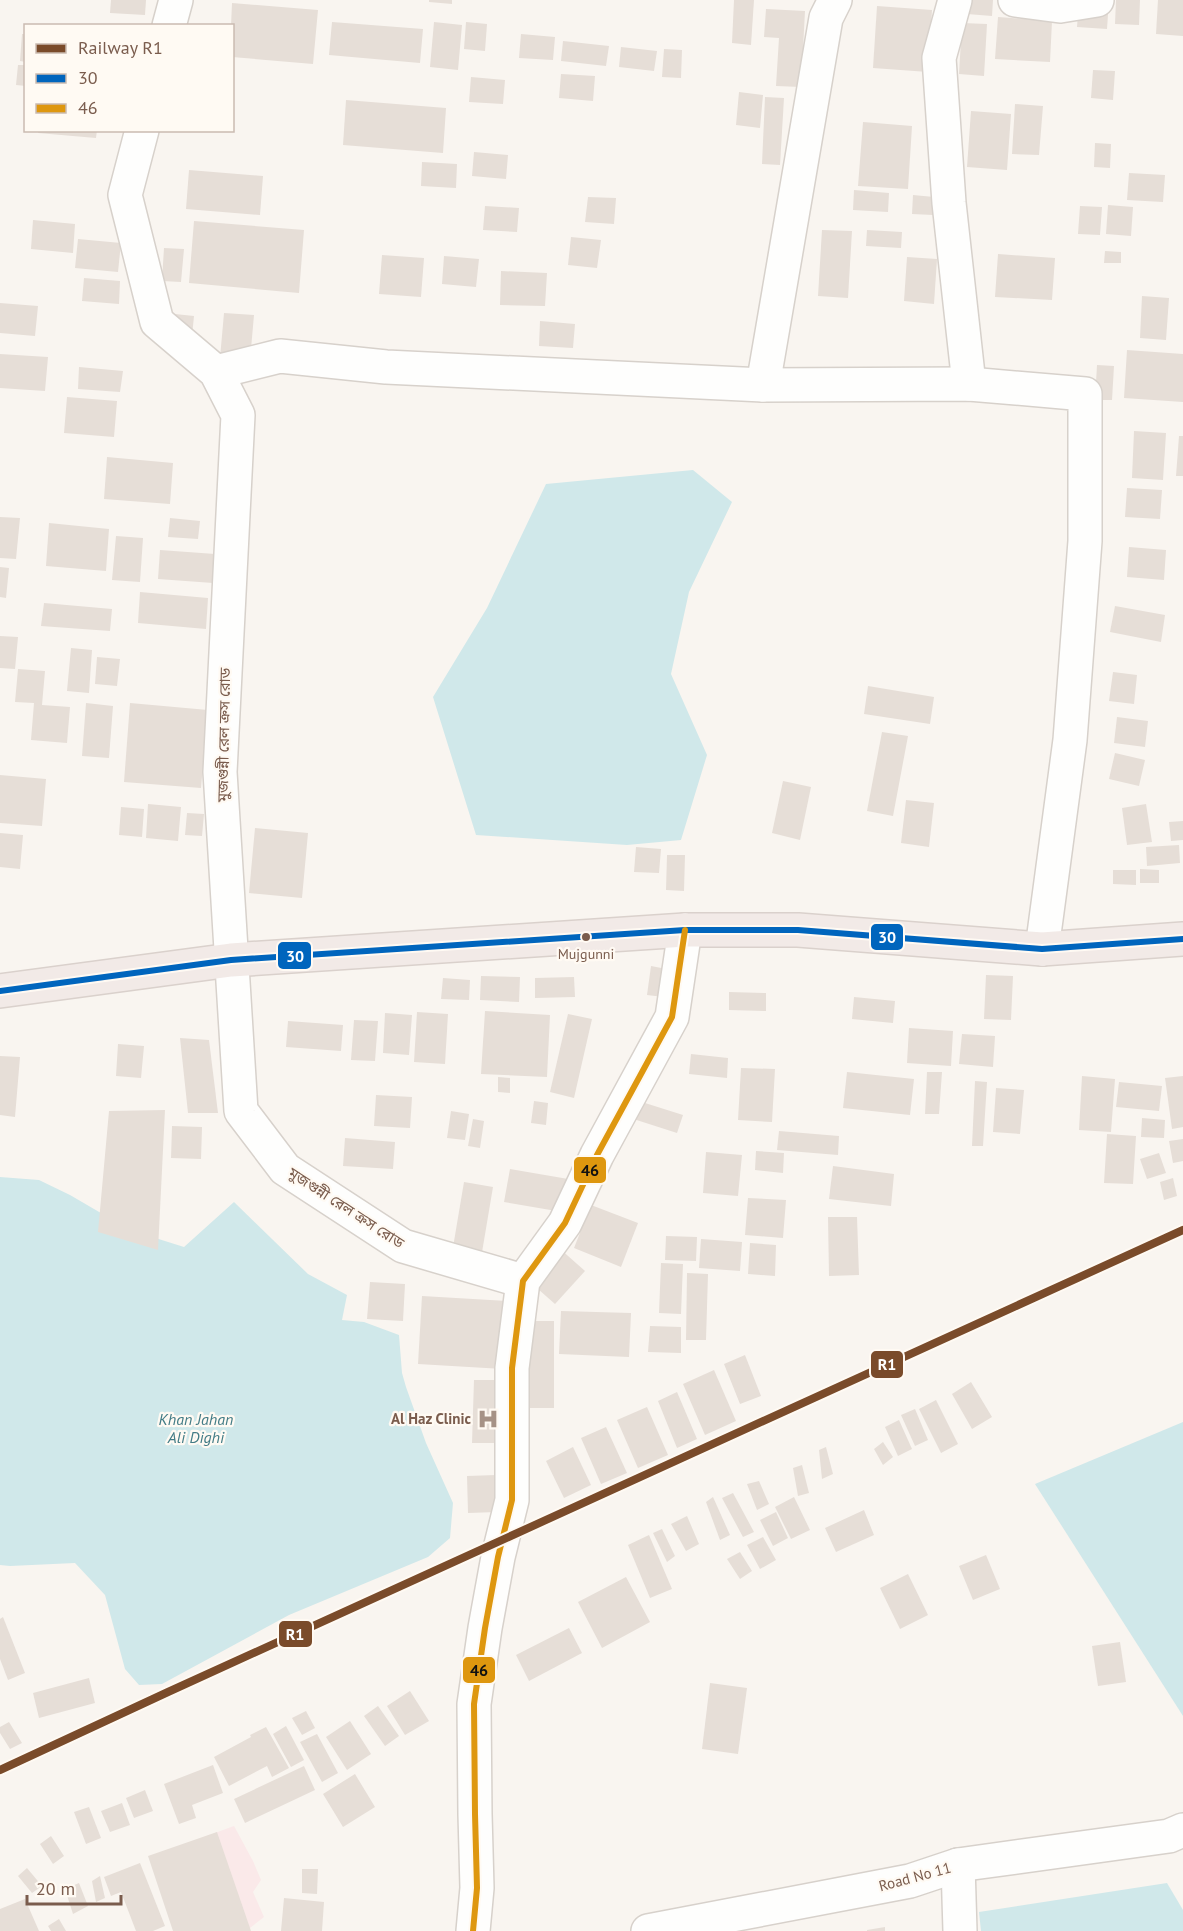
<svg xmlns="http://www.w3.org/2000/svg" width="1183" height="1931" viewBox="0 0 1183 1931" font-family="'PT Sans','Noto Sans Bengali',sans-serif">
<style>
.medical{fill:#fae9e9}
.water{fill:#d0e8ea}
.building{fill:#e6ded7}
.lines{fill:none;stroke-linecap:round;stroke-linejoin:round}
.minor-casing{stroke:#d7d1cb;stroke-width:36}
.highway-casing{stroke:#dad1cc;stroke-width:36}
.minor{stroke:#fefefd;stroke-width:33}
.highway{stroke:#f2eae7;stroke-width:33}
.bus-1-casing{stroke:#fffaf3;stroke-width:10}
.bus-2-casing{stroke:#fffaf3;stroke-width:10}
.bus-1{stroke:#0065bd;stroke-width:6}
.bus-2{stroke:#de970f;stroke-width:6}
.rail-1-casing{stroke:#fffaf3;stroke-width:12}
.rail-1{stroke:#7a4b2a;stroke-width:8}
.bus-dot{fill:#7a5c4d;stroke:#fffaf3;stroke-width:2}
.labels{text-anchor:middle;stroke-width:4.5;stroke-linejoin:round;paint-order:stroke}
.bus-label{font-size:14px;fill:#7a5c4d;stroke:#fffaf3}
.street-label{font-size:15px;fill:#7a5c4d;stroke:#fffaf3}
.poi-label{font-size:15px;font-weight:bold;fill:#7a5c4d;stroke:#fffaf3;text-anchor:end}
.water-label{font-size:16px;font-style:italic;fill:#437c86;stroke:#fffaf3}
.line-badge{stroke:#fffaf3;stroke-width:2}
.badge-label{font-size:16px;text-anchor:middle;font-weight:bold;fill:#fff}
.pale-badge-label{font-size:16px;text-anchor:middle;font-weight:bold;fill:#111}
</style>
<rect width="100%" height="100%" fill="#f9f5f0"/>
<polygon class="medical" points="234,1826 253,1861 261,1880 253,1892 264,1917 250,1928 234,1924 204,1837"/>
<g class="water">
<polygon points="693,470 732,502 689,592 671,674 707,755 681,840 627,845 476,835 433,697 487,608 546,484"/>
<polygon points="0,1177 39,1180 70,1195 130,1230 184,1247 234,1202 308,1274 347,1295 342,1320 364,1322 399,1335 402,1373 406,1387 426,1443 453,1503 450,1538 428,1557 289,1615 162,1684 139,1685 125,1669 105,1595 75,1563 10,1566 0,1565"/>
<polygon points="1183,1422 1183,1716 1035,1484"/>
<polygon points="1167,1883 1183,1910 1183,1931 981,1931 979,1912"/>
</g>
<g class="building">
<polygon points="111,0 146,0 145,15 110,13"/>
<polygon points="429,0 452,0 452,4 429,2"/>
<polygon points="734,0 754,0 751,45 732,43"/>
<polygon points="967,0 993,0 992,16 967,14"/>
<polygon points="1079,0 1109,0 1107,29 1077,27"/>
<polygon points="1116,0 1140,0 1139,25 1115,24"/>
<polygon points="1158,0 1183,0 1183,36 1156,34"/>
<polygon points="232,3 318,10 313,64 232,57 232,26 231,26"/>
<polygon points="877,6 932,10 928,72 873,68"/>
<polygon points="766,9 805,11 801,87 776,86 779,38 764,37"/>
<polygon points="998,17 1052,21 1050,62 995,59"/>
<polygon points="332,22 423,29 420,63 329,55"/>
<polygon points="434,22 462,25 458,70 430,67"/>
<polygon points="466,22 487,24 485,51 464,49"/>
<polygon points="962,23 987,24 984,76 959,74"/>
<polygon points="22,34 26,34 26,62 20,61"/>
<polygon points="521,34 555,37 553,60 519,58"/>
<polygon points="563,41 609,46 606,66 561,61"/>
<polygon points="621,47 657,51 654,71 619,67"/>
<polygon points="664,49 682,50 681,78 662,77"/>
<polygon points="18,65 26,65 26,86 16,85"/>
<polygon points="1093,70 1115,71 1113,100 1091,98"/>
<polygon points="561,74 595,76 593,101 559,98"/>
<polygon points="471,77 505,80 503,104 469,102"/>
<polygon points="739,92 763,95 760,128 736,125"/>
<polygon points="765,97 784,98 780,165 762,164"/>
<polygon points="346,100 446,108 443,153 343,145"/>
<polygon points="1015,104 1043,106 1039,155 1012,154"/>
<polygon points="971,111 1011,114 1007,170 967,167"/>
<polygon points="863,122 912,126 908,189 858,186"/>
<polygon points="39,130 97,130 96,138 38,133"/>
<polygon points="1095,143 1111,144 1110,168 1094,167"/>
<polygon points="474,152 508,155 506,179 472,176"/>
<polygon points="422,162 457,164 456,188 421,186"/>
<polygon points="189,170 263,176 260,215 186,209"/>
<polygon points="1129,173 1165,175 1163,202 1127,200"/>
<polygon points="854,190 889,193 888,212 853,210"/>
<polygon points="913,195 934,197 933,215 912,214"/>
<polygon points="588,197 616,198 614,224 585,222"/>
<polygon points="1108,205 1133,207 1131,236 1106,234"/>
<polygon points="485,206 519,208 517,232 483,230"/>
<polygon points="1080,206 1102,207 1100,235 1078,234"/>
<polygon points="33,220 75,224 73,253 31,249"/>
<polygon points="194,221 304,230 299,293 189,283"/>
<polygon points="822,230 852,231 848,298 818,296"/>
<polygon points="867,230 902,232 901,248 866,246"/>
<polygon points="571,237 601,240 597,268 568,265"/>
<polygon points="78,239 121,243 118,272 75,268"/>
<polygon points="164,248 184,249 181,282 162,281"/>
<polygon points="1105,251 1121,252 1121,263 1104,263"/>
<polygon points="998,254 1055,258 1052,300 995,297"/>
<polygon points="382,255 424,258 421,297 379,294"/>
<polygon points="444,256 479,259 476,287 442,284"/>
<polygon points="907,257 937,259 934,304 904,301"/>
<polygon points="501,271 547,273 545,306 500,305"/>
<polygon points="84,278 120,281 119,304 82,301"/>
<polygon points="1142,296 1169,298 1166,340 1140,338"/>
<polygon points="0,303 38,306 35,336 0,333"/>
<polygon points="224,313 254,315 250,360 220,358"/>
<polygon points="175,314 194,316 192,336 174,335"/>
<polygon points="540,321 575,324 573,348 539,346"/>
<polygon points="1127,350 1183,354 1183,402 1124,398"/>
<polygon points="0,354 48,357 45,391 0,388"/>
<polygon points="1097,365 1114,366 1112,400 1095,400"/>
<polygon points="79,367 123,371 120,392 78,389"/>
<polygon points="67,397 117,401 114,437 64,433"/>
<polygon points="1134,431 1166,433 1163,480 1132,478"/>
<polygon points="1179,436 1183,436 1183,476 1176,476"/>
<polygon points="107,457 173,463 170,504 104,499"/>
<polygon points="1127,488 1162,490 1160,519 1125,517"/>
<polygon points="0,517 20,518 16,559 0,558"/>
<polygon points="170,518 200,521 198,539 168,537"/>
<polygon points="49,523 109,529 106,571 46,566"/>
<polygon points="116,536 143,538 140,582 112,580"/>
<polygon points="1129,547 1166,550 1164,580 1127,577"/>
<polygon points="160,550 215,554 213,583 158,579"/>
<polygon points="0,567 9,568 6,598 0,597"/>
<polygon points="140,592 208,598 206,629 138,623"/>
<polygon points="44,603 112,609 110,631 41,626"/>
<polygon points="1115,606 1165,615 1161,642 1110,632"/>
<polygon points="0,636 18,637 15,669 0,668"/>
<polygon points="71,648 92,650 89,693 67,691"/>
<polygon points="97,657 120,659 117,686 95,684"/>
<polygon points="18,669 45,671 42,705 70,707 67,743 31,740 34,703 15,702"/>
<polygon points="1113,672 1137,675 1134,704 1109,701"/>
<polygon points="868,686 934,697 930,724 864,714"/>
<polygon points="86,703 113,706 109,758 82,756"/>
<polygon points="130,703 208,710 201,788 124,782"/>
<polygon points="1117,717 1148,721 1145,747 1114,743"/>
<polygon points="882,732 908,736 893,816 867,811"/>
<polygon points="1115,753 1145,760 1139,786 1109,779"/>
<polygon points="0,775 46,779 42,826 0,823"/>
<polygon points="783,781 811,787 800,840 772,833"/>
<polygon points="906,800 934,803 929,847 901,843"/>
<polygon points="148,804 181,807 178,841 146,838"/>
<polygon points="1146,804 1152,842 1127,845 1122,808"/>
<polygon points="121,807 144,809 142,837 119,835"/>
<polygon points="187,813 204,814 202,836 185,835"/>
<polygon points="1183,821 1183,840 1171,841 1169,822"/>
<polygon points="255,828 308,833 302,898 249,893"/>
<polygon points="0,833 23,835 20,869 0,867"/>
<polygon points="1179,845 1180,863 1147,866 1146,847"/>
<polygon points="636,847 661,849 659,873 634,872"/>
<polygon points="667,855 685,855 684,891 666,890"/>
<polygon points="1140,869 1159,870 1159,883 1140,883"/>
<polygon points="1113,870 1136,870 1136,885 1113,884"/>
<polygon points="651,966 677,971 672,998 647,995"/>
<polygon points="986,975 1013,976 1011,1020 984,1019"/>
<polygon points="481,976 520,977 519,1002 480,1000"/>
<polygon points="574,977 575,997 535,998 535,978"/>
<polygon points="443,978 470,980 469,1000 441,999"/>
<polygon points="729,992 766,993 766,1011 729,1010"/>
<polygon points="854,997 895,1001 893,1023 852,1019"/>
<polygon points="485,1011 550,1015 547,1077 481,1074"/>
<polygon points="417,1012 448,1014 445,1064 414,1062"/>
<polygon points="385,1013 412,1015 409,1055 383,1053"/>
<polygon points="568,1014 592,1019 574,1098 550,1092"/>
<polygon points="354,1020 378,1021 375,1061 351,1060"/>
<polygon points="288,1021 343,1025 341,1051 286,1047"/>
<polygon points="909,1028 953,1031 951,1066 907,1063"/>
<polygon points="962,1034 995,1036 993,1067 959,1064"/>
<polygon points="180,1038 209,1040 218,1113 188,1113"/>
<polygon points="118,1044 144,1046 141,1078 116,1076"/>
<polygon points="691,1054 728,1058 727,1078 689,1074"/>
<polygon points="0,1056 20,1057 15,1117 0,1115"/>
<polygon points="741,1068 775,1069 772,1122 738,1120"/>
<polygon points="847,1072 914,1079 910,1115 843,1108"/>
<polygon points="927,1072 942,1072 939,1114 925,1114"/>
<polygon points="1082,1076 1115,1079 1111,1132 1079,1130"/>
<polygon points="1183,1076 1183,1127 1172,1129 1165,1078"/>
<polygon points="498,1077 510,1078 510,1093 498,1092"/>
<polygon points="975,1081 987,1082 983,1146 972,1146"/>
<polygon points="1119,1082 1162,1086 1159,1111 1116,1107"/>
<polygon points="996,1088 1024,1090 1020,1134 993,1132"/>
<polygon points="376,1095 412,1097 410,1128 374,1126"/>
<polygon points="626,1097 683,1115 677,1133 621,1115"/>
<polygon points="534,1101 548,1103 546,1125 531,1123"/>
<polygon points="165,1110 158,1250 98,1232 109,1111"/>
<polygon points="451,1111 469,1114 465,1140 447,1138"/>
<polygon points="1142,1118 1165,1120 1164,1138 1141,1137"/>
<polygon points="473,1119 484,1121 480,1148 468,1146"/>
<polygon points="172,1126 202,1127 201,1159 171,1158"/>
<polygon points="779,1131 839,1136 838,1155 777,1150"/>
<polygon points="1107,1134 1136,1136 1133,1184 1104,1183"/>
<polygon points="345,1138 395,1142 393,1169 343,1166"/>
<polygon points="1183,1139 1183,1161 1173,1163 1169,1141"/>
<polygon points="756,1151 784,1153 783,1173 755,1170"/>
<polygon points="706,1152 742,1155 738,1196 703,1193"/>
<polygon points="1159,1153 1166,1173 1147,1179 1140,1159"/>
<polygon points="833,1166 894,1174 891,1206 829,1199"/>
<polygon points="510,1169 574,1180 568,1213 504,1202"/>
<polygon points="1173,1178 1177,1196 1164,1200 1160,1182"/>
<polygon points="464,1182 493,1187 479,1270 450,1265"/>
<polygon points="748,1198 786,1200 783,1238 745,1235"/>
<polygon points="591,1205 638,1223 621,1267 574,1248"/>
<polygon points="828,1217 857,1217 859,1275 829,1276"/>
<polygon points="666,1236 697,1237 696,1261 665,1260"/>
<polygon points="701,1239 742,1242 740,1271 699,1268"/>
<polygon points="750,1243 776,1245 775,1276 748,1274"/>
<polygon points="559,1248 585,1271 555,1304 529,1281"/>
<polygon points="661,1263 683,1264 681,1314 659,1313"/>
<polygon points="687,1273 708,1274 706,1340 686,1340"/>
<polygon points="370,1282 405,1284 403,1321 367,1319"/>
<polygon points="422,1296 507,1301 503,1369 418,1364"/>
<polygon points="561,1311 631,1313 629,1357 559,1354"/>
<rect x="525" y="1321" width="29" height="87"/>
<polygon points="650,1326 681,1327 681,1353 648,1352"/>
<polygon points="745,1355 761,1396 740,1404 724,1364"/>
<polygon points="714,1370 736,1421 705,1435 683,1384"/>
<polygon points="474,1380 505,1380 504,1443 472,1443"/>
<polygon points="971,1382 992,1417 972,1429 952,1394"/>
<polygon points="677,1392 697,1439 677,1448 658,1401"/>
<polygon points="936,1400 958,1444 941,1453 919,1409"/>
<polygon points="647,1407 668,1455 638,1468 617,1420"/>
<polygon points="915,1409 928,1440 915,1446 901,1415"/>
<polygon points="899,1420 912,1449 898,1456 885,1427"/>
<polygon points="606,1427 627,1473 601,1484 581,1438"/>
<polygon points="883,1442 893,1457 883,1465 874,1449"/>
<polygon points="573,1447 591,1485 564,1498 546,1461"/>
<polygon points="826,1447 833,1474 822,1479 819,1450"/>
<polygon points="802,1465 809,1493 798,1496 793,1468"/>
<polygon points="496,1475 497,1512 468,1513 467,1476"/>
<polygon points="759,1481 769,1504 757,1510 747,1484"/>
<polygon points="733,1493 754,1532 743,1537 722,1498"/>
<polygon points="713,1497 730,1535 720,1540 706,1502"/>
<polygon points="794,1497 810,1530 791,1539 775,1507"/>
<polygon points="864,1510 874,1535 836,1552 825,1528"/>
<polygon points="776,1512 788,1538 773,1546 760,1520"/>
<polygon points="687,1516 699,1544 686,1551 671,1524"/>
<polygon points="662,1529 675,1556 667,1562 653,1533"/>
<polygon points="649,1535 672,1589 650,1598 628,1545"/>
<polygon points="763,1537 776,1560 760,1569 747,1545"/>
<polygon points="740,1552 752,1571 740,1579 727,1559"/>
<polygon points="986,1555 1000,1589 973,1600 959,1566"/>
<polygon points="908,1574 928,1615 900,1629 880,1588"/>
<polygon points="626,1577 650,1622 602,1648 578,1602"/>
<polygon points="3,1617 25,1673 8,1680 0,1659 0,1619"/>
<polygon points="569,1628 582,1653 529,1681 516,1655"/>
<polygon points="1120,1642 1126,1682 1098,1686 1092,1646"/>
<polygon points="89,1678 95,1703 39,1718 33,1693"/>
<polygon points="710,1683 747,1688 738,1754 702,1749"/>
<polygon points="410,1691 429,1721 405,1735 387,1706"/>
<polygon points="378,1706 399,1736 385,1746 364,1716"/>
<polygon points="306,1711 315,1728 302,1735 292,1718"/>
<polygon points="350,1721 371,1754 347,1770 326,1737"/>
<polygon points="9,1722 22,1743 10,1749 0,1733 0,1727"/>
<polygon points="286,1726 304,1760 291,1767 273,1734"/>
<polygon points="266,1727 289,1768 272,1777 267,1766 229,1786 214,1757 251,1737 250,1735"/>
<polygon points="317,1734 338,1773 322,1782 300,1742"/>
<polygon points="213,1765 223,1793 192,1805 196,1818 179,1824 164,1784"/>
<polygon points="304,1766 315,1790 245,1823 234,1799"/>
<polygon points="355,1774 375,1807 343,1827 323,1794"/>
<polygon points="145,1790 153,1811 134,1818 126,1798"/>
<polygon points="122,1803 130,1825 110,1832 101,1811"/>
<polygon points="89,1807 101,1838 86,1844 74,1812"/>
<polygon points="217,1832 251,1931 173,1931 148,1856"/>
<polygon points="51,1836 64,1856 53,1864 40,1844"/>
<polygon points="140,1863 165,1926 153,1931 136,1931 121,1892 111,1896 104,1877"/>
<polygon points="27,1868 42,1886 32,1893 18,1876"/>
<polygon points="302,1869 318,1869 317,1894 302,1893"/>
<polygon points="100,1876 105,1898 96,1902 92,1881"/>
<polygon points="79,1883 88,1906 73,1914 65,1889"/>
<polygon points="284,1898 324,1902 322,1931 281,1931"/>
<polygon points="25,1899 39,1931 0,1931 0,1909"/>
<polygon points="59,1919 66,1931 51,1931 48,1926"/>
<polygon points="885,1927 885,1931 867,1931 867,1930"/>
</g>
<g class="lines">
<defs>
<g id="minor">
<polyline points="835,0 826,18 763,385 969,384 1085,394 1085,541 1070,740 1042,949"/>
<polyline points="955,0 939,58 949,203 969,384"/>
<polyline points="1015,0 1060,6 1097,0"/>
<polyline points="169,26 176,0"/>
<polyline points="142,130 125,195 157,322 216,372 238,415 220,772 241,1111 285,1169 403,1246 523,1281"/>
<polyline points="216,372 280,356 386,367 763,385"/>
<polyline points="958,1865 960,1931"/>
<polyline points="473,1931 477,1888 475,1814 474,1704 485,1628 498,1557 512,1500 512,1368 523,1281 565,1223 597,1155 672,1017 685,930"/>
<polyline points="648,1931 910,1881 958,1865 1169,1836 1183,1830"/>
</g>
<polyline id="highway" points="0,991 231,960 685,930 798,930 1042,949 1183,939"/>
</defs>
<use href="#minor" class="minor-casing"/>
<use href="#highway" class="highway-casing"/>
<use href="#minor" class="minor"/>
<use href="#highway" class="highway"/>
<defs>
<polyline id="bus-1" points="0,991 231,960 685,930 798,930 1042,949 1183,939"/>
<polyline id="bus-2" points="473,1931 477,1888 475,1814 474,1704 485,1628 498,1557 512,1500 512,1368 523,1281 565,1223 597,1155 672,1017 685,930"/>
</defs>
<use href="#bus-1" class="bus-1-casing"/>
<use href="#bus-2" class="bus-2-casing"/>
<use href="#bus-1" class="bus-1"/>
<use href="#bus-2" class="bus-2"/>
<defs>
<polyline id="rail-1" points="0,1770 168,1692 1183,1230"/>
</defs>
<use href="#rail-1" class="rail-1-casing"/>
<use href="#rail-1" class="rail-1"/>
</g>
<defs>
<symbol id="hospital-bare" viewBox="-9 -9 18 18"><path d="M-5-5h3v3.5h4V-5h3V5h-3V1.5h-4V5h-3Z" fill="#a69286" stroke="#fffaf3" stroke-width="2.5" paint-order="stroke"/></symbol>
</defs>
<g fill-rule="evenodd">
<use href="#hospital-bare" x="473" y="1404" width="30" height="30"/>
</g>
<circle class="bus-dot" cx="586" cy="937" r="5"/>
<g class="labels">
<g class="bus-label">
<text x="586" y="959">Mujgunni</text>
</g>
<g class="street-label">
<text transform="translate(224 735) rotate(-89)" y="5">মুজগুন্নী রেল ক্রস রোড</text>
<text transform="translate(346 1208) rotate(33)" y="5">মুজগুন্নী রেল ক্রস রোড</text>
<text transform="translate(915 1877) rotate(-15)" y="5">Road No 11</text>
</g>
<g class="poi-label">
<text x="471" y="1424">Al Haz Clinic</text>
</g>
<g class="water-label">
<text x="196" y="1425">Khan Jahan<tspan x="196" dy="18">Ali Dighi</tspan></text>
</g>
</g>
<g class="line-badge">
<rect x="870" y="923" width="34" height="28" rx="6" fill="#0065bd"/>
<rect x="277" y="941" width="35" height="29" rx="6" fill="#0065bd"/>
<rect x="573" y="1156" width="34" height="28" rx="6" fill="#de970f"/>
<rect x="870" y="1350" width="34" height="29" rx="6" fill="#7a4b2a"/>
<rect x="278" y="1620" width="35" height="28" rx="6" fill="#7a4b2a"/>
<rect x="462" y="1656" width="34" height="28" rx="6" fill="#de970f"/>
</g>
<g class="badge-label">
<text x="887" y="943">30</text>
<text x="295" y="962">30</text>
<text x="887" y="1370">R1</text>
<text x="295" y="1640">R1</text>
</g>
<g class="pale-badge-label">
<text x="590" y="1176">46</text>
<text x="479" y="1676">46</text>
</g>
<rect x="24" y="24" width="210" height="108" fill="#fffaf3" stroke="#cabbb1" stroke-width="1.5"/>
<rect x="36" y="44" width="30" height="9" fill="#7a4b2a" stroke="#cabbb1" stroke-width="1.5"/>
<text x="78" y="54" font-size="18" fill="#7a5c4d">Railway R1</text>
<rect x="36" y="74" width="30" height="9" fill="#0065bd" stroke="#cabbb1" stroke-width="1.5"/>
<text x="78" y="84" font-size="18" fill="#7a5c4d">30</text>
<rect x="36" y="104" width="30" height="9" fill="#de970f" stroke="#cabbb1" stroke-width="1.5"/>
<text x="78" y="114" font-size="18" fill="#7a5c4d">46</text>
<path d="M27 1895v9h94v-9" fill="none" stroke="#7a5c4d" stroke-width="3"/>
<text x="36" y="1895" font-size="18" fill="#7a5c4d" stroke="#fffaf3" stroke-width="4.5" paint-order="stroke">20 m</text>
</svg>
